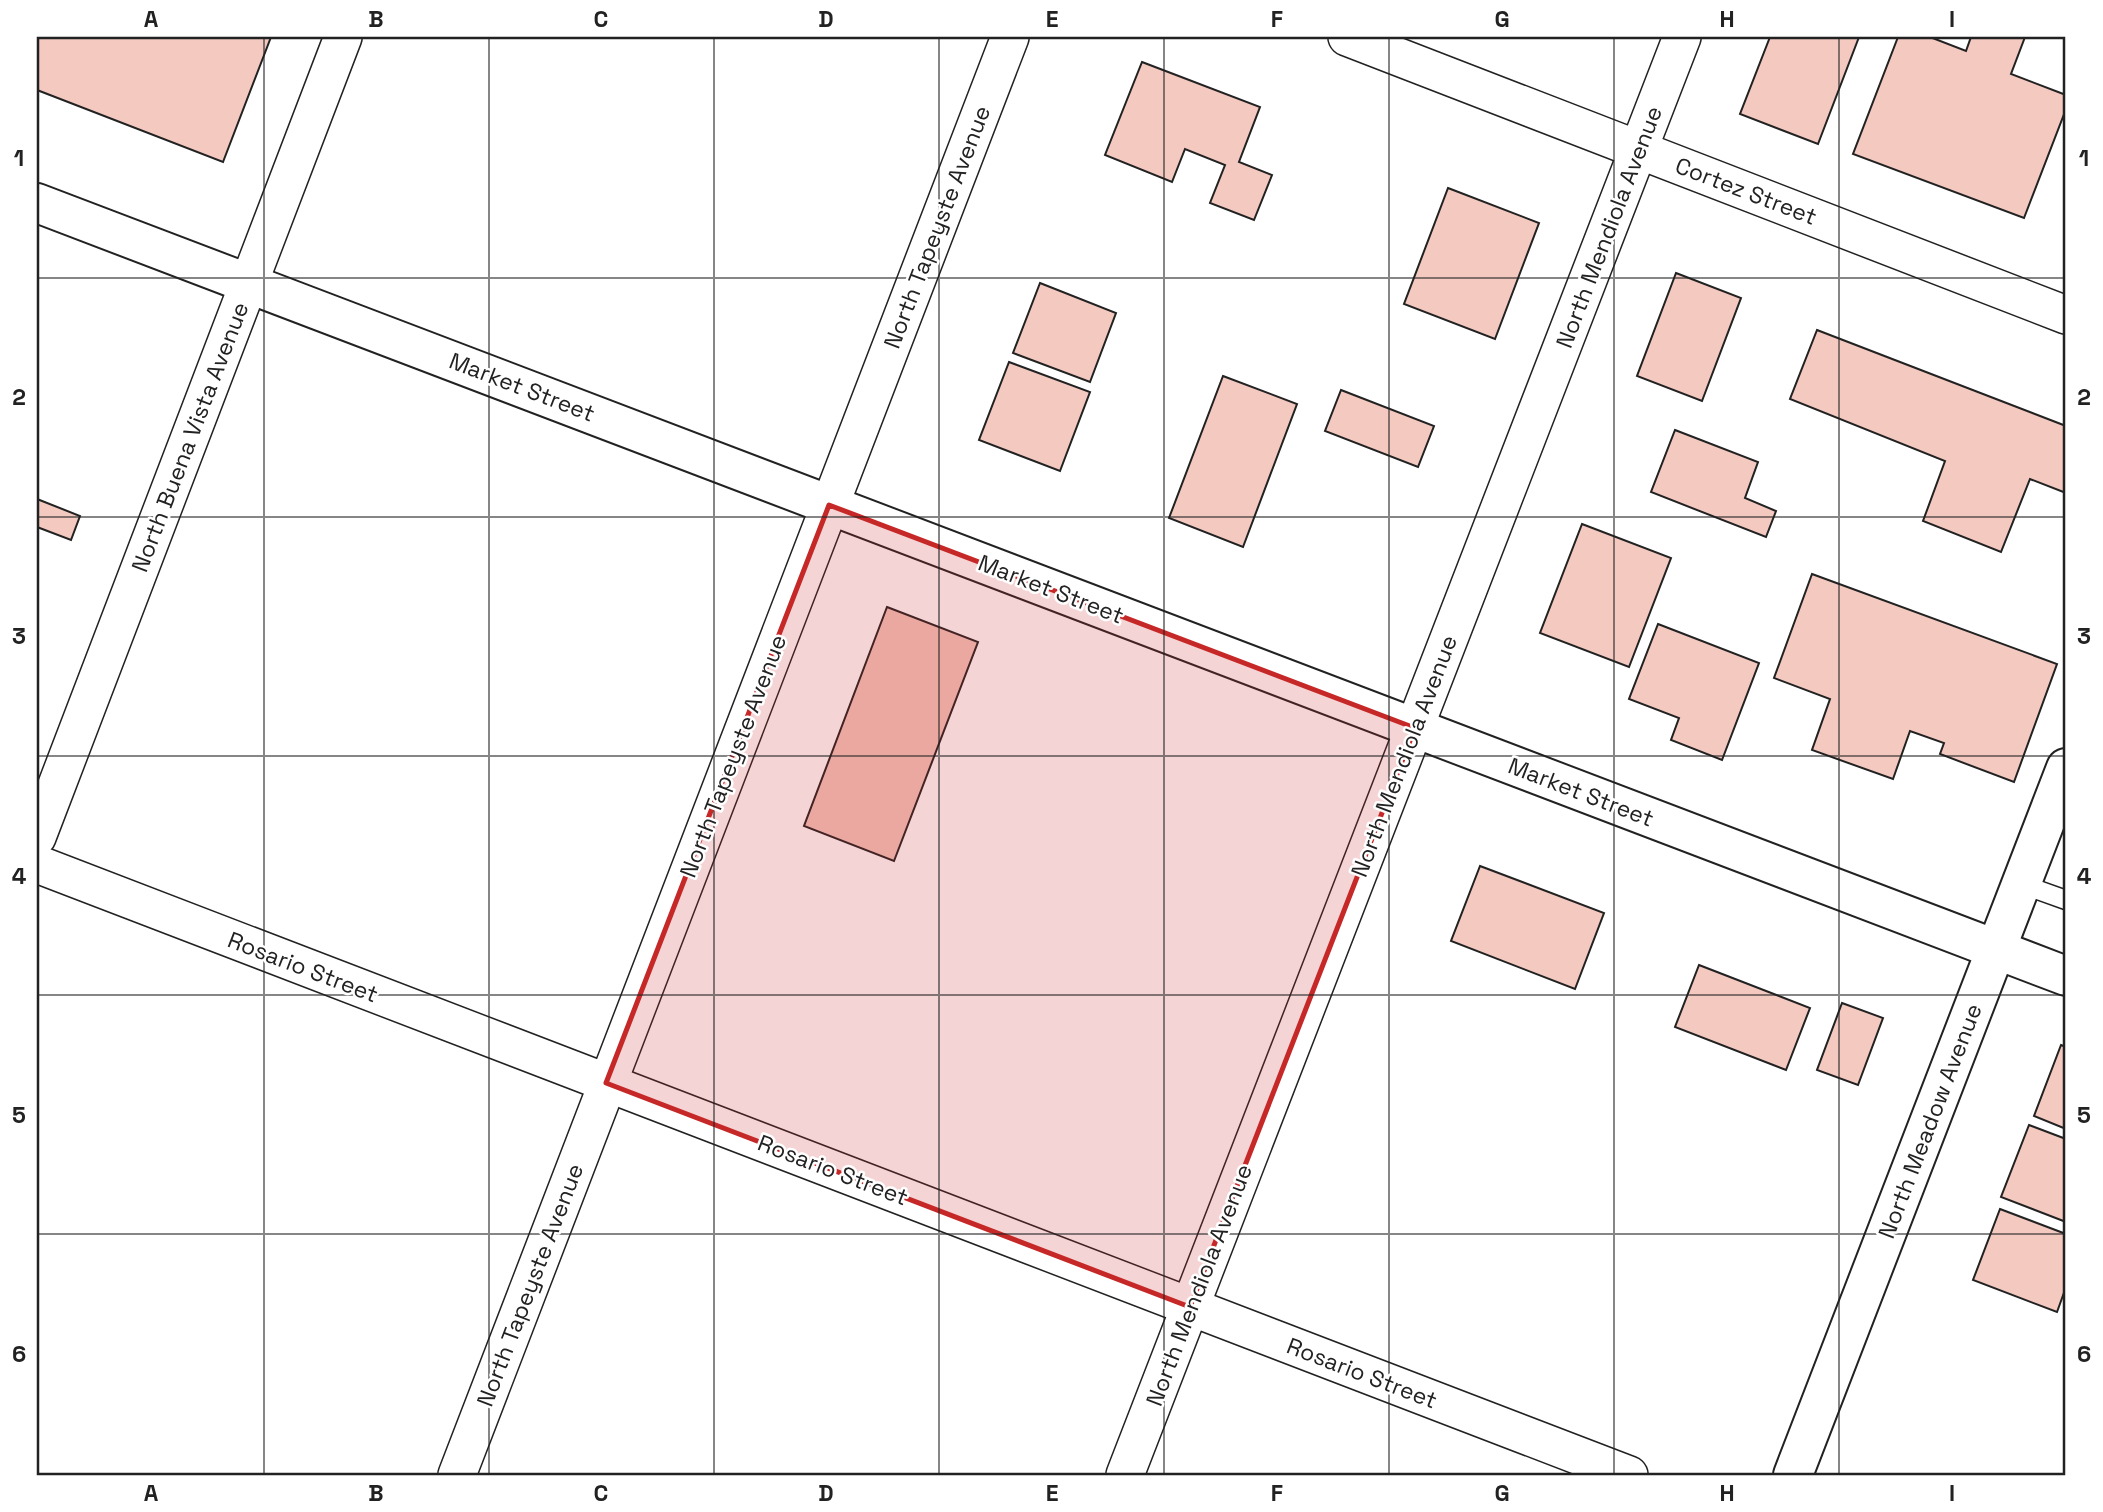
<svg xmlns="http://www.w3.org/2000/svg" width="2103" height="1512" viewBox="0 0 2103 1512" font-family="'Space Grotesk',sans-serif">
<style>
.building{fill:#f3c9c0;stroke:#222;stroke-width:2}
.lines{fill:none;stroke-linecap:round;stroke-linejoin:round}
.service-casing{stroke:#222;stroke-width:21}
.minor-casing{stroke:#222;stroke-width:40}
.tertiary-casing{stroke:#222;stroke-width:42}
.secondary-casing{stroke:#222;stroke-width:42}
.service{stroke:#fff;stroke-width:18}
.minor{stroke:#fff;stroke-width:37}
.tertiary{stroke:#fff;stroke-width:38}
.secondary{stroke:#fff;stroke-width:38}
.marked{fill:#c62828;fill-opacity:0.2;stroke:#c62828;stroke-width:5;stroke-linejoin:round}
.grid{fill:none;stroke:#222;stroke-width:2;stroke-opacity:0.55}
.labels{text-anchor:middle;stroke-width:5;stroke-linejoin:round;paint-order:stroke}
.street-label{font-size:23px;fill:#222;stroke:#fff}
.neatline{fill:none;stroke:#222;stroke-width:2.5}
.grid-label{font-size:23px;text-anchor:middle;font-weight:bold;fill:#222}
</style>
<rect width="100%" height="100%" fill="#fff"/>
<g class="building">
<polygon points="37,37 271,37 223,162 37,90"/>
<polygon points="1770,37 1859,37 1818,144 1740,114"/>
<polygon points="1898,37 1930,37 1966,51 1971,37 2025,37 2011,74 2066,95 2066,109 2024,218 1853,154"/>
<polygon points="1142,62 1260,107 1239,162 1272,175 1254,220 1210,203 1225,165 1185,149 1172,182 1105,155"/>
<polygon points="1448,188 1539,223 1495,339 1404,304"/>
<polygon points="1676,273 1741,298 1702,401 1637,376"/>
<polygon points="1040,283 1116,313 1090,382 1013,353"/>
<polygon points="1817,330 2066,426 2066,493 2030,479 2001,552 1923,521 1945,461 1790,399"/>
<polygon points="1009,362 1090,392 1060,471 979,440"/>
<polygon points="1223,376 1297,404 1243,547 1169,518"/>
<polygon points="1341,390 1434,426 1418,467 1325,431"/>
<polygon points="1675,430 1758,462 1745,498 1776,511 1766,537 1651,492"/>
<polygon points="37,499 80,516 71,540 37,527"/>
<polygon points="1582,524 1671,558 1629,667 1540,633"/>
<polygon points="1812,574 2057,664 2014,782 1940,754 1944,743 1910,731 1893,779 1812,750 1830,699 1774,678"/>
<polygon points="887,607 978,642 894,861 804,826"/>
<polygon points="1658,624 1759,663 1722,760 1671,740 1679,718 1629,699"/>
<polygon points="1480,866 1604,913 1575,989 1451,941"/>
<polygon points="1699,965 1810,1008 1786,1070 1675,1027"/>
<polygon points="1842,1003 1883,1018 1858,1085 1817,1070"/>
<polygon points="2061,1045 2066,1047 2066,1129 2034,1116"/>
<polygon points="2029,1125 2066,1139 2066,1222 2001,1197"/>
<polygon points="2000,1209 2066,1234 2066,1287 2057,1312 1973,1280"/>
</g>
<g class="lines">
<defs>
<polyline id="service" points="2021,884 2066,900"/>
<g id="minor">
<polyline points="1347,37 2066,315"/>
<polyline points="37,837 343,37"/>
<polyline points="37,864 1629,1475"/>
<polyline points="457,1475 1010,37"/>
<polyline points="1125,1475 1682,37"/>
</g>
<polyline id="tertiary" points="37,203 2066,976"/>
<polyline id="secondary" points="1793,1475 2066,768"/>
</defs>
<use href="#service" class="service-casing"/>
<use href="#minor" class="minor-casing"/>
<use href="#tertiary" class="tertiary-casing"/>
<use href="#secondary" class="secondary-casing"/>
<use href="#service" class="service"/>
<use href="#minor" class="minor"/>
<use href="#tertiary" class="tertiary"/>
<use href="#secondary" class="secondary"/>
</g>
<path class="marked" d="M829 505 1415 728 1190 1307 606 1083Z"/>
<path class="grid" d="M264 37V1475M489 37V1475M714 37V1475M939 37V1475M1164 37V1475M1389 37V1475M1614 37V1475M1839 37V1475M37 278H2066M37 517H2066M37 756H2066M37 995H2066M37 1234H2066"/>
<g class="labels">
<g class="street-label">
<text transform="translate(1746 191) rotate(21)" y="8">Cortez Street</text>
<text transform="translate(937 227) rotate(-69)" y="8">North Tapeyste Avenue</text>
<text transform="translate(1609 227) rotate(-69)" y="8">North Mendiola Avenue</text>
<text transform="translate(522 387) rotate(21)" y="8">Market Street</text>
<text transform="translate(190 437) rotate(-69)" y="8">North Buena Vista Avenue</text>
<text transform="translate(1051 589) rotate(21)" y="8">Market Street</text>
<text transform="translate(733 756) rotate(-69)" y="8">North Tapeyste Avenue</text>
<text transform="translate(1404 756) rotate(-69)" y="8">North Mendiola Avenue</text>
<text transform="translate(1581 792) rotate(21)" y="8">Market Street</text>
<text transform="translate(303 967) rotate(21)" y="8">Rosario Street</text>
<text transform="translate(1930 1121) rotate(-69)" y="8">North Meadow Avenue</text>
<text transform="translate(833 1170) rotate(21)" y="8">Rosario Street</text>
<text transform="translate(530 1285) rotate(-69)" y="8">North Tapeyste Avenue</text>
<text transform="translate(1199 1285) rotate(-69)" y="8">North Mendiola Avenue</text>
<text transform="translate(1362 1373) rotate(21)" y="8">Rosario Street</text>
</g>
</g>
<rect width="2103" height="1512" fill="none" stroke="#ffffff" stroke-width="77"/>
<rect x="38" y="38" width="2026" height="1436" class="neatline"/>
<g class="grid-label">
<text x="151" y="27">A</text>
<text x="376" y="27">B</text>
<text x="601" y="27">C</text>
<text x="826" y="27">D</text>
<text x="1052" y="27">E</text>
<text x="1277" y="27">F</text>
<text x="1502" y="27">G</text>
<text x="1727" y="27">H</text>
<text x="1952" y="27">I</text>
<text x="19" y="166">1</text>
<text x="2084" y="166">1</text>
<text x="19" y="405">2</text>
<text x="2084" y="405">2</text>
<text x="19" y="644">3</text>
<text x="2084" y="644">3</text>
<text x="19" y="884">4</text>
<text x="2084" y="884">4</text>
<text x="19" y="1123">5</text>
<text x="2084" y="1123">5</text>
<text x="19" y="1362">6</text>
<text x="2084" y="1362">6</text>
<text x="151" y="1501">A</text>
<text x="376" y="1501">B</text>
<text x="601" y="1501">C</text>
<text x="826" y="1501">D</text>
<text x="1052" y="1501">E</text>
<text x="1277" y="1501">F</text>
<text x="1502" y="1501">G</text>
<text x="1727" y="1501">H</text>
<text x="1952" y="1501">I</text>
</g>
</svg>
